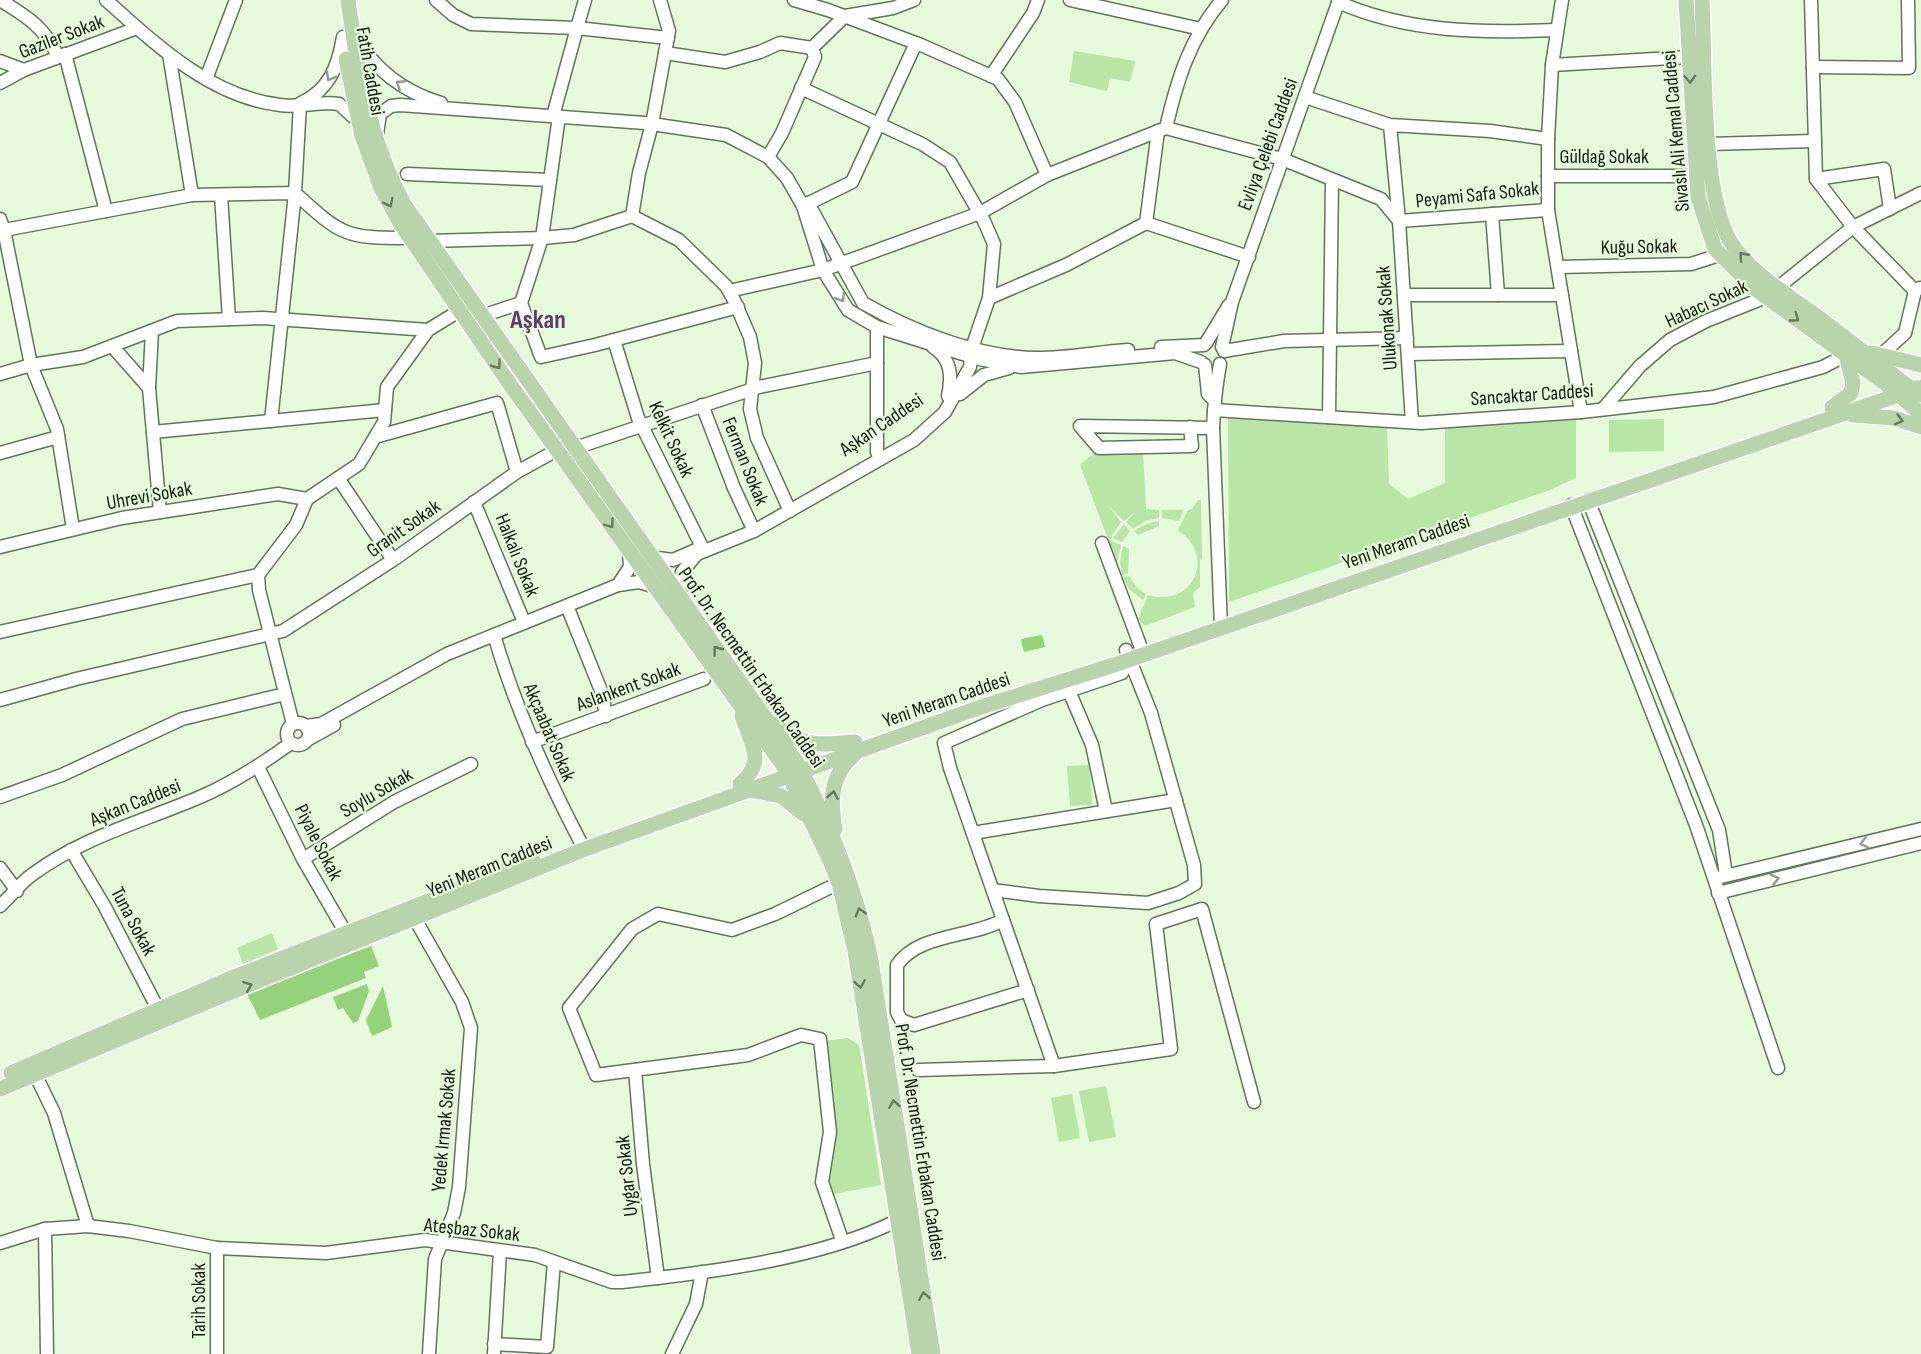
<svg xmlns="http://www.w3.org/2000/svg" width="1921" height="1354" viewBox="0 0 1921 1354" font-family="'Sofia Sans Condensed',sans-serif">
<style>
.green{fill:#b9e5a7}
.forest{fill:#96d17c}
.water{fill:#97d17d}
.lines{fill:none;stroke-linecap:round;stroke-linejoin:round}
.minor-casing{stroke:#62755a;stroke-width:15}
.major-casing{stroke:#fff;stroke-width:18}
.minor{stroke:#fff;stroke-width:12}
.major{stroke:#b9d4ad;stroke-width:15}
.oneway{stroke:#969994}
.oneway2{stroke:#677860}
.labels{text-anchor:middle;stroke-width:4.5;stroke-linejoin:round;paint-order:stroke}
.street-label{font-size:20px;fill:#151d12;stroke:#e5fbdc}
.district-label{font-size:26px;font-weight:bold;fill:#623a71;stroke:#e5fbdc}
</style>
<rect width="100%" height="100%" fill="#e5fbdc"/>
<g class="green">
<polygon points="1074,51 1135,61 1130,82 1110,78 1107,91 1069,82"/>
<polygon points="1228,417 1387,427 1389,484 1408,499 1445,483 1445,427 1576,417 1576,478 1550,490 1229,602"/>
<polygon points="1664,419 1664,451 1609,452 1609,420"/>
<polygon points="1097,451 1143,451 1146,509 1159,510 1159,518 1145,521 1133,529 1126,522 1135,512 1124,521 1109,506 1121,522 1109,540 1121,545 1117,563 1080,465"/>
<path d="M1198 500H1201L1202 559 1200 560V587L1193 593 1195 607 1145 626 1138 619 1148 595C1193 609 1217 555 1178 530L1188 510 1192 509Z"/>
<polygon points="1162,510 1184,510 1179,521 1162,518"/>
<polygon points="1159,521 1159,526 1138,535 1134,531 1146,524"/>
<polygon points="1124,524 1130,531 1122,542 1113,538"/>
<polygon points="1123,546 1129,549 1128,573 1122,576 1120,562"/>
<polygon points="1129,576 1138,589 1146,594 1143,600 1129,589 1123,578"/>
<polygon points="1090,765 1092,805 1070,806 1067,766"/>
<polygon points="272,933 278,949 243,964 237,948"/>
<polygon points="848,1038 859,1045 881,1185 834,1194 827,1183 835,1146 824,1046 825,1041"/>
<polygon points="1106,1086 1116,1137 1089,1142 1079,1091"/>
<polygon points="1072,1094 1080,1138 1059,1142 1051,1098"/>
</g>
<g class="forest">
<polygon points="371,946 379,966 364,972 366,978 260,1020 247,994"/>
<polygon points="367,984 369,991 358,1021 353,1023 343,1008 338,1010 333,997"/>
<polygon points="383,986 392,1027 372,1036 366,1020"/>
</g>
<polygon class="water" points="1042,635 1045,647 1024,652 1021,639"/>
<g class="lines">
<defs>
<g id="minor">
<path d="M0 0C26 16 46 28 58 57"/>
<path d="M106 0C155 44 211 97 280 105 299 108 319 101 339 104L358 121"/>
<polyline points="436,0 453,15 471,24 577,28 553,116"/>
<polyline points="585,0 577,28 668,38"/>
<path d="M794 0 828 10 921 45 998 79 1015 102 1047 175 1166 128C1177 80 1190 38 1222 0"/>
<polyline points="1070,0 1201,29"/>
<polyline points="1811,0 1816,179 1853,227 1915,291"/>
<path d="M1338 2C1408 33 1482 33 1557 30"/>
<path d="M355 36C374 69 404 92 441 103"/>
<polyline points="665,53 725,62 760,52 780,43 812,48 845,16 893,8 914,0"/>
<polyline points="65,54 106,211"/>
<polyline points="0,61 24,70"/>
<polyline points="1552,65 1689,57"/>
<polyline points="1813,67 1909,68 1908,0"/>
<polyline points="991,76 1033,13 1038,0"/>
<polyline points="206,79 236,0"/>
<polyline points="0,83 24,70 137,28"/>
<polyline points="1305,97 1390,125 1399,221 1548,210 1548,139 1490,131 1390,125"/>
<path d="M301 103C329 90 338 67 343 37"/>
<path d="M300 104 295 193C342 236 345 238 409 238"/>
<polyline points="1166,128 1282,159 1381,199 1399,221 1412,422"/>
<polyline points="377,134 380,114 391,106 400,105 645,123 726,135 768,157 787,178 803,206 823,270 848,310 877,327 979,359 1021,367 1175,353 1201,362"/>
<polyline points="1548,139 1552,65 1562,0"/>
<polyline points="1709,144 1814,141"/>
<polyline points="768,157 782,133 815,57 812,48"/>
<polyline points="407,174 550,180"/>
<polyline points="1548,176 1696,176"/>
<polyline points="1816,179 1884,169 1890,209"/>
<polyline points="192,195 295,193 271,421"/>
<polyline points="221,195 229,319"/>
<path d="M808 203 863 303C914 332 977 357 1037 358 1067 358 1098 352 1128 350"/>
<polyline points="803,206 852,182 916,43"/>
<polyline points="1548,210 1581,412"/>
<polyline points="1492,214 1498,295"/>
<polyline points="632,216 679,240 726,286 734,300 750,337 755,363 750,409 757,438 790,511"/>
<polyline points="0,219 4,230 192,195 169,54"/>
<polyline points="1146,223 1249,257"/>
<polyline points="4,230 31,365 83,357 177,321 263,318 428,330"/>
<polyline points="429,241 542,238 574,235 632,216 639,173 652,124 669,31 660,0"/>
<polyline points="1558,267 1691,264 1719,255"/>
<polyline points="729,291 823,270 980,213 1047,175"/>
<polyline points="1404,295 1562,295"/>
<polyline points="989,298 1066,265 1146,223 1158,131"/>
<polyline points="521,303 541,357 595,345 738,307"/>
<polyline points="482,316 521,303 542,238 559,116"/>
<polyline points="877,327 877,452 880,459"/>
<polyline points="152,331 149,388 160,512"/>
<polyline points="614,340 638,418 704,551"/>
<polyline points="1206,343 1229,305"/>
<polyline points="112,346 149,388"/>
<path d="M933 347C952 359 952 377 948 396"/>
<polyline points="1161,347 1204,345"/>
<polyline points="1222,347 1232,302 1339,0"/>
<polyline points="1224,351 1284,341 1407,338"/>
<polyline points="1408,354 1571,351"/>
<polyline points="1880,356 1905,333 1915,291 1920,288"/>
<path d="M1220 364C1216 386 1214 406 1213 428L1221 627"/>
<polyline points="1205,365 1208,394 1213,399"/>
<polyline points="0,374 31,365 57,429 73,529"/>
<polyline points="960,394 984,375 1009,368"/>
<polyline points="702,405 734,488 754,531"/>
<polyline points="1603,409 1640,366 1670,340 1706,321 1766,297 1853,227 1921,193"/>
<polyline points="1214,410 1421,423 1581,412 1714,397 1823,367 1846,355"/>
<polyline points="1329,417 1332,180"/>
<polyline points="1190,427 1192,446 1099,448 1080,426 1213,428"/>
<polyline points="153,432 385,410"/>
<polyline points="375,437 497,403 517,472"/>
<polyline points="575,448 759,387 877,363"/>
<polyline points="0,453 58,437"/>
<polyline points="338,478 393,560"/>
<polyline points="1588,500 1719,830 1726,875"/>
<polyline points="474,502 524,622"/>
<polyline points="1571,505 1696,825 1778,1068"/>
<polyline points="1102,543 1140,645"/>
<polyline points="0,547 122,518 278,494 307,499"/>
<polyline points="650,557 673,560 696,550"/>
<polyline points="618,585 630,567 629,550"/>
<polyline points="682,599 679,587 682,572 697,554 754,531 914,440 945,412 970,367 972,348 989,298 994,244 984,221 950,162 922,144 801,88"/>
<polyline points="567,606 602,693 606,716"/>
<polyline points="0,632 258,575"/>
<path d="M494 635C515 707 545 774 580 841"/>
<polyline points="1069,691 1092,745 1106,811"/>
<polyline points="0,700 76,679 283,631 393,560 517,472 557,450"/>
<circle cx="298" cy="734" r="11"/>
<polyline points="293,724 259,590 258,575 296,525 307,499 359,464 384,422 387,387 428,330 459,311"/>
<polyline points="306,726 321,724 447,654 618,585 639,582 656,587"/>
<polyline points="307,740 334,725"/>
<polyline points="532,742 704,679"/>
<polyline points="258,767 303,859 347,935"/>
<polyline points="0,797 62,775 182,719 285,694"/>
<polyline points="973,833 1176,800"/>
<polyline points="71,850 105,907 159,1011"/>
<polyline points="303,859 394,802 471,764"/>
<polyline points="0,868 17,891"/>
<polyline points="1721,877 1921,829"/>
<polyline points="839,883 775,914 732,930 658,914 632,929 569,1008 596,1075 748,1055 801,1035 820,1039 830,1132 822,1182 842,1240"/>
<polyline points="993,890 1039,896 1148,903 1179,893 1195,884 1194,865 1151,713 1126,650"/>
<polyline points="1718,893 1921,843"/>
<path d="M0 906C11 896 21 882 33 874 83 837 144 821 200 797 233 783 262 764 291 743"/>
<polyline points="415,919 462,1002 471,1028 459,1187 454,1213 435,1259 429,1354"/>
<path d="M1003 920C971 938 919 933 897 965V1012L901 1020 914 1025 1028 990"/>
<polyline points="1054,1066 950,768 944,743 1042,700 1122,673 1130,659"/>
<polyline points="635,1070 643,1164 658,1278"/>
<polyline points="918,1070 1054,1066 1171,1049 1156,924 1202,909 1254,1102"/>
<polyline points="35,1074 54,1113 88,1226"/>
<polyline points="45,1229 47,1354"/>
<path d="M0 1243 45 1229 88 1226 129 1231 217 1248 326 1253 425 1240 535 1255 612 1282H622C706 1273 821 1259 896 1221"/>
<polyline points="217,1248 217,1354"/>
<polyline points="494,1344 547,1347 554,1262"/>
<polyline points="494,1354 500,1251"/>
<polyline points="672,1354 696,1304 702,1272"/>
</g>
<g id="major">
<path d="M348 0C358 71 369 140 404 204L797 763C831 826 857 891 871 961L933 1354"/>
<polyline points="1686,0 1698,197 1715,249 1754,288 1890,387 1921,414"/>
<path d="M1702 0C1705 62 1701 188 1729 239 1745 269 1790 297 1818 317 1852 343 1886 369 1919 395"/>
<polyline points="346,59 362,136 381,188 400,223 509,383 785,768 828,856 839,883 855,951 919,1354"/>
<polyline points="1872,353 1921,365"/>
<polyline points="1832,407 1851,393 1853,383 1846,355"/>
<polyline points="1853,415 1894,418 1921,427"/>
<path d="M774 724C804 748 820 745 855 742"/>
<path d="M740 784C767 761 751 744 742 716"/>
<polyline points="755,791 781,796 804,814"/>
<path d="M835 829C830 801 830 775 854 755"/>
<polyline points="11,1073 232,978 533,860"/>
<polyline points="0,1089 226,994 585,849 978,708 1114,665 1921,387"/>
</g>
</defs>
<use href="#minor" class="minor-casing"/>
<use href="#major" class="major-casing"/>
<use href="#minor" class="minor"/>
<use href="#major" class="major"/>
</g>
<defs><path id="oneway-chevron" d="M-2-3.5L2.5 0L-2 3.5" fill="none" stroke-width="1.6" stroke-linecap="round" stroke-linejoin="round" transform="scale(1.5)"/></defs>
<g class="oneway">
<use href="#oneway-chevron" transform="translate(330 77) rotate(121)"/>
<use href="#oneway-chevron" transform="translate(400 84) rotate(-147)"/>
<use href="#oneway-chevron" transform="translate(841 298) rotate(58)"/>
<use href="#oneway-chevron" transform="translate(1864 843) rotate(167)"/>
<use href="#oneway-chevron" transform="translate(1775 879) rotate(-14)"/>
</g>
<g class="oneway2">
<use href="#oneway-chevron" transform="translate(1690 79) rotate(87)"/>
<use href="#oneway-chevron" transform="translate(389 203) rotate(63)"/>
<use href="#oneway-chevron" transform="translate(1743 256) rotate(-132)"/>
<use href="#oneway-chevron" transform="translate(1795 318) rotate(36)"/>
<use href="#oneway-chevron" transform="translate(497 365) rotate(55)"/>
<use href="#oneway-chevron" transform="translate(1899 420) rotate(15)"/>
<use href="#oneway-chevron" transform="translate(610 524) rotate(54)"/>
<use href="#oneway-chevron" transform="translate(717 650) rotate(-127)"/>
<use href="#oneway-chevron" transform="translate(833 795) rotate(-81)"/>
<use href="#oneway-chevron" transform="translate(860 912) rotate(-106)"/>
<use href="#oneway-chevron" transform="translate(860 984) rotate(81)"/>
<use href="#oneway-chevron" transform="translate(248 986) rotate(-21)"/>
<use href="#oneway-chevron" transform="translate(894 1104) rotate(-99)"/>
<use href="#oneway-chevron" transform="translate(924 1296) rotate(-99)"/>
</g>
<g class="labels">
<g class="street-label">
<text transform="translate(61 36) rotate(-21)" y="7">Gaziler Sokak</text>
<text transform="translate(371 71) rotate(80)" y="7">Fatih Caddesi</text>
<text transform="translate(1675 131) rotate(-95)" y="7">Sivaslı Ali Kemal Caddesi</text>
<text transform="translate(1267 144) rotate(-70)" y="7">Evliya Çelebi Caddesi</text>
<text x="1604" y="163">Güldağ Sokak</text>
<text transform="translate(1477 194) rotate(-6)" y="7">Peyami Safa Sokak</text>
<text transform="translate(1639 246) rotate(-1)" y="7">Kuğu Sokak</text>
<text transform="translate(1706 303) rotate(-25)" y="7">Habacı Sokak</text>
<text transform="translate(1386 318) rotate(-94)" y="7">Ulukonak Sokak</text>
<text transform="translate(1532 394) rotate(-4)" y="7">Sancaktar Caddesi</text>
<text transform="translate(881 424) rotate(-34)" y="7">Aşkan Caddesi</text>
<text transform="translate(672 439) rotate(65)" y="7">Kelkit Sokak</text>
<text transform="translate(746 461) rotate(68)" y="7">Ferman Sokak</text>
<text transform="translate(149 495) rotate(-10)" y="7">Uhrevi Sokak</text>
<text transform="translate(403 528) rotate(-35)" y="7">Granit Sokak</text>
<text transform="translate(1406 541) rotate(-19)" y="7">Yeni Meram Caddesi</text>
<text transform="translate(518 555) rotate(68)" y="7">Halkalı Sokak</text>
<text transform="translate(752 667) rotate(55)" y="7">Prof. Dr. Necmettin Erbakan Caddesi</text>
<text transform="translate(628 686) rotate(-20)" y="7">Aslankent Sokak</text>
<text transform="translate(946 699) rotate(-19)" y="7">Yeni Meram Caddesi</text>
<text transform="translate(550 732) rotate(67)" y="7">Akçaabat Sokak</text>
<text transform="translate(376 792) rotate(-30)" y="7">Soylu Sokak</text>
<text transform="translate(135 802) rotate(-22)" y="7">Aşkan Caddesi</text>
<text transform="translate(319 842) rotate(63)" y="7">Piyale Sokak</text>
<text transform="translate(489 866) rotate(-22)" y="7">Yeni Meram Caddesi</text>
<text transform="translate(134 921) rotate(62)" y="7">Tuna Sokak</text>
<text transform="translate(443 1130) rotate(-85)" y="7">Yedek Irmak Sokak</text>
<text transform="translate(921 1142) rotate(81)" y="7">Prof. Dr. Necmettin Erbakan Caddesi</text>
<text transform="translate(626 1176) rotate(-96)" y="7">Uygar Sokak</text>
<text transform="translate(472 1229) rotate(6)" y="7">Ateşbaz Sokak</text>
<text transform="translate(198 1301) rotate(-90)" y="7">Tarih Sokak</text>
</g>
<g class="district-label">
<text x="538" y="328">Aşkan</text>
</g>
</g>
</svg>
